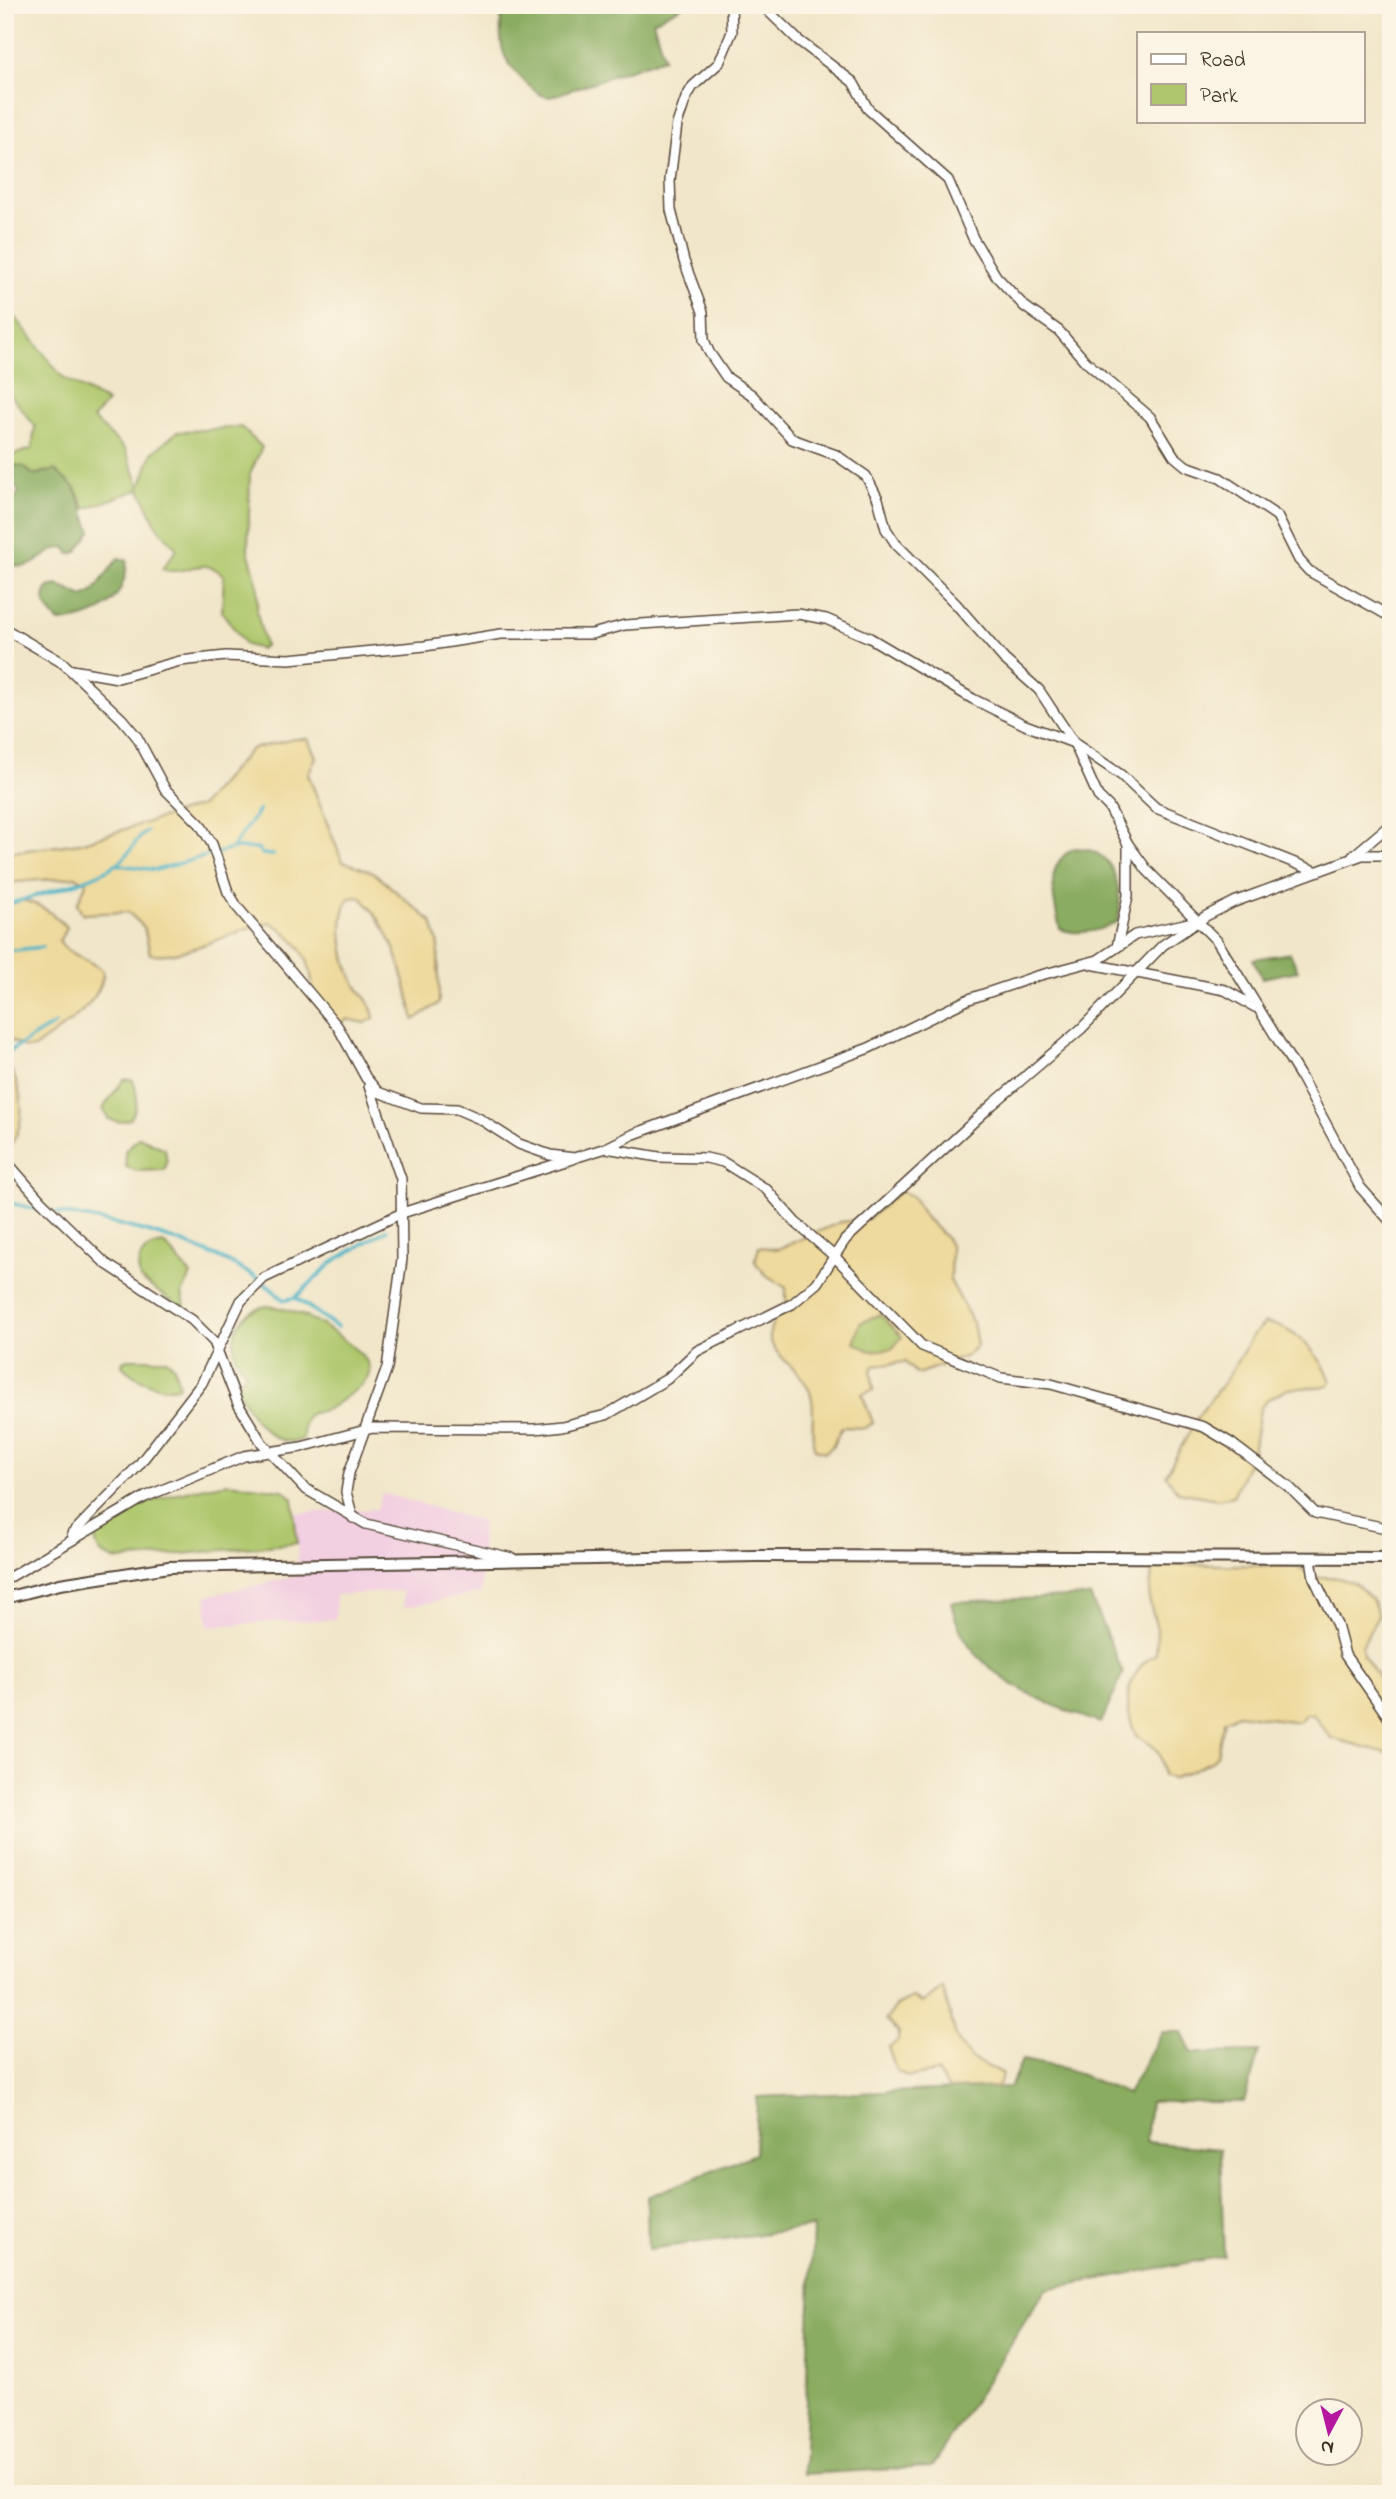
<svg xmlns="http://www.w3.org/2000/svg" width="1396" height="2499" viewBox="0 0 1396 2499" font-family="'Indie Flower',sans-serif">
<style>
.built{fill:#f2cfe1}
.green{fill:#aec76c;stroke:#747845;stroke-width:2}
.forest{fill:#8aac60;stroke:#626b3f;stroke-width:2}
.sand{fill:#eeda9e;stroke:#94825e;stroke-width:2;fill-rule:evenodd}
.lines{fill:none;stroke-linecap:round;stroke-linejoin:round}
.stream{stroke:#4bb5c8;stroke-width:3.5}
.minor-casing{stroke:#564638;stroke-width:12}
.tertiary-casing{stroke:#564638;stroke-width:14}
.minor{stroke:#fff;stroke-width:9}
.tertiary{stroke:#fff;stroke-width:10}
</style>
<rect width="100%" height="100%" fill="#fcf5e5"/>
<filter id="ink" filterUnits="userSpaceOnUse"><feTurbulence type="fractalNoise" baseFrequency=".0143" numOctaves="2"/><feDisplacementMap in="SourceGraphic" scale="14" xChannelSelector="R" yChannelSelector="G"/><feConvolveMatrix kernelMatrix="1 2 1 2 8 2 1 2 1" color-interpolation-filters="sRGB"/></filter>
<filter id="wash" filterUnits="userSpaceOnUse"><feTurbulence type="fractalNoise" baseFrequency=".00686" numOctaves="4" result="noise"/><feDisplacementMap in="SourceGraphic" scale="28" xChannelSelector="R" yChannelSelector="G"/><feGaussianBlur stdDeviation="1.57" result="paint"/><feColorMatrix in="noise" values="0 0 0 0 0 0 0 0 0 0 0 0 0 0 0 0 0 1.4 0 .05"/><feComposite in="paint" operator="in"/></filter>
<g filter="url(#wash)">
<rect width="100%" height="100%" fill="#f1e6c9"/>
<polygon class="built" points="381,1493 482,1521 481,1593 404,1607 402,1591 336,1595 335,1619 208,1626 206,1596 298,1576 296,1513 377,1509"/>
<g class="green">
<path d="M5 304 63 378 107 402 93 419 125 449 140 487 152 453 177 432 241 427 262 447 250 474 248 550 258 586 257 612 265 646 260 649 246 645 222 612 224 576C201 553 185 578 162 569L177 549 157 527 140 489 85 509 75 488 46 471 34 475 14 464H5V457L32 449 35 426 5 388Z"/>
<path d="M124 1079 133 1080C138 1095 139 1106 130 1119L119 1122 108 1119 103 1108Z"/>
<polygon points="139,1137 165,1149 167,1163 164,1170 138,1171 126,1167 125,1151"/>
<path d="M165 1244 191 1275 182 1294 185 1305 180 1307 140 1279C134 1258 145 1245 165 1244Z"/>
<path d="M266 1306C293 1308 318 1321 340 1337 363 1355 386 1370 353 1392 344 1398 335 1406 325 1410 319 1412 309 1412 306 1418 302 1423 304 1433 303 1439 272 1452 245 1411 237 1384L246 1373C224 1350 233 1312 266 1306Z"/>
<polygon points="880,1314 902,1337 892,1349 870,1351 854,1342 860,1323"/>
<path d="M127 1359H165L174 1366 179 1386C164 1393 133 1378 122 1366L123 1361Z"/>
<path d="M229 1483 283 1490 293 1498 297 1543 120 1560C103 1557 96 1554 95 1536 128 1502 184 1490 229 1483Z"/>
</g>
<g class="forest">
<path d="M501 5H685L653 21 664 58 550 97C539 96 535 91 527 84 496 54 501 46 501 5Z"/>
<path d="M5 464 24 467 34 475 55 470 75 488 91 531 77 552 70 554 65 547C40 550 35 577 6 562L5 504 12 502 19 492 15 485 5 487Z"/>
<path d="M118 558 127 560C126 601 98 619 59 622 49 612 38 601 48 587L58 585 83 597 93 592Z"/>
<path d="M1075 848C1115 848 1123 888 1118 921 1102 931 1078 936 1060 929 1054 900 1042 864 1075 848Z"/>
<polygon points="1290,953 1298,971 1262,978 1253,959"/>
<path d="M1090 1596 1123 1673 1101 1723C1041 1703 964 1673 951 1602Z"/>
<polygon points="1162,2032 1182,2032 1192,2053 1259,2052 1244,2102 1150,2102 1146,2142 1220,2149 1224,2256 1046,2289 931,2467 803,2474 813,2227 648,2249 647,2197 755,2154 757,2097 1010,2087 1022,2060 1067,2069 1127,2094"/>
</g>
<g class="sand">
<path d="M294 739H308L316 757 308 774 342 861 373 872 432 922 438 942 439 1003 414 1020C404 976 394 929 360 897L349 898C336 920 343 964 356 985 365 1000 370 999 374 1018L365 1023 347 1019 338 1027 312 998C315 963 300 940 271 922 234 929 186 959 150 954L144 927 128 912 83 914 77 904 87 882 76 877 5 883V853L80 843 201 806 251 749Z"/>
<path d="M21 900C41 904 53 913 67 928L59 941C69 955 89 959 103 971 104 1004 57 1030 34 1048H25L5 1037V905Z"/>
<path d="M5 1069 12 1071C24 1098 27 1128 5 1152Z"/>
<path d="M900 1191 912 1196 926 1218 946 1238 951 1248 950 1280 973 1323 977 1345 967 1356 917 1374 905 1362 874 1366 871 1371 874 1390 862 1394 873 1423 865 1428 842 1427 832 1447 825 1452 815 1449C809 1431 816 1412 811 1395 800 1358 742 1349 786 1307V1288L765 1274 755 1262 759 1247 778 1249 841 1222 868 1219ZM880 1314 902 1337 892 1349 870 1351 854 1342 860 1323Z"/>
<path d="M1265 1323C1295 1327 1320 1354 1331 1381L1329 1386 1288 1389 1268 1399 1260 1409 1253 1452 1233 1496 1218 1499 1178 1492 1166 1475 1198 1416 1227 1378 1253 1335Z"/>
<path d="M1153 1564 1297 1566 1314 1578C1343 1573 1370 1586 1378 1615L1362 1646 1363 1655 1381 1681 1384 1710 1391 1721V1754L1331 1738 1313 1715 1305 1714 1299 1722 1238 1714 1224 1721 1217 1755 1211 1762 1172 1779 1163 1775C1162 1752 1157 1746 1136 1736 1122 1704 1125 1673 1156 1654L1157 1629 1149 1599Z"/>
<polygon points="943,1988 957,2040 970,2058 1003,2074 998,2087 949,2089 937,2072 908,2077 896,2070 888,2047 898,2041 899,2032 886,2020 896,2006 912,1998 923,2003"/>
</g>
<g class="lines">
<g class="stream">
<polyline points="232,848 259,810"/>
<polyline points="115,864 156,870 235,848 258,849 262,854 273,855"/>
<path d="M5 905C34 896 101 879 122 860 132 851 135 839 147 831"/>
<polyline points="5,951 43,947"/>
<polyline points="5,1054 55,1024"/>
<polyline points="5,1202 50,1212"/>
<path d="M57 1213C127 1223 232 1249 284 1300L295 1298 334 1261 387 1230"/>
<polyline points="296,1298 337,1327"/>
</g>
</g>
</g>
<g filter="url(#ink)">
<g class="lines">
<defs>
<g id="minor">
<polyline points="731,5 732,32 719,63 693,86 686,98 677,124 670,180 671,210 684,261 703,312 704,340 709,352 726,377 752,395 792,439 836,455 866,476 878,499 886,529 896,544 956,604 1004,659 1039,690 1074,743 1098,796 1109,807 1128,844 1147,870 1217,941 1299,1074 1360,1187 1391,1222"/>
<polyline points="762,5 798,40 853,82 868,109 948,180 973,238 996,276 1024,306 1059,331 1085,361 1150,417 1174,456 1186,466 1220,478 1277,516 1299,560 1309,571 1391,617"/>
<polyline points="5,629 63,663 122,719 137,737 165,789 200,824 212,844 228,892 238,908 338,1027 366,1078 378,1092 421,1108 457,1109 480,1119 519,1144 550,1155 574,1158 606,1148 659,1157 706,1158 723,1162 766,1189 795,1222 834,1256 922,1346 1001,1378 1051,1384 1204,1427 1231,1443 1289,1487 1315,1513 1391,1529"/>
<polyline points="72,670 118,678 180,661 226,656 289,659 425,646 501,634 592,634 625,625 798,614 826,619 870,638 973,699 1025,725 1074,743 1121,775 1156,808 1315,871"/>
<polyline points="1353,856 1391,824"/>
<polyline points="1117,947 1128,896 1128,845"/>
<polyline points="1091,964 1225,990 1255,1007"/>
<polyline points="606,1148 634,1134 869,1048 969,999 1037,976 1098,960 1135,935 1193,922"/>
<polyline points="5,1160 41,1201 105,1263 192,1320 214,1342 238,1404 262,1443 304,1488 366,1524 512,1558"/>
<polyline points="353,1518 346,1492 349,1473 387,1368 402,1259 401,1179 369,1086"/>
<polyline points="72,1534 138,1466 202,1383 241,1301 264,1278 402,1213 572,1159"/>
<polyline points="1311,1558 1314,1578 1337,1625 1345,1655 1391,1721"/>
<polyline points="5,1580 145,1497 244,1456 301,1447 373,1428 535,1429 562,1426 606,1415 667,1379 697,1351 792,1304 817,1283 845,1240 993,1104 1081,1029 1163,945 1206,916 1234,902 1362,855 1391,855"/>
</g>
<polyline id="tertiary" points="5,1598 60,1584 169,1567 756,1556 1391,1558"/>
</defs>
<use href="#minor" class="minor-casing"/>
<use href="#tertiary" class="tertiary-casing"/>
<use href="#minor" class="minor"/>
<use href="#tertiary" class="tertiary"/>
</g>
</g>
<rect width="1396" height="2499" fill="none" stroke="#fcf5e5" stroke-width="28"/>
<rect x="1137" y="32" width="228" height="91" fill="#fcf5e5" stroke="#afa495" stroke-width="2"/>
<rect x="1151" y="54" width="35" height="10" fill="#ffffff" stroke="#afa495" stroke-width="2"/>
<text x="1200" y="66" font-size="21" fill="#3b2a1e">Road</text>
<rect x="1151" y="84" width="35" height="21" fill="#aec76c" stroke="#afa495" stroke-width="2"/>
<text x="1200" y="102" font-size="21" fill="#3b2a1e">Park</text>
<g transform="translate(1329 2432) rotate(187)"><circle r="33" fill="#fcf5e5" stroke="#afa495" stroke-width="2"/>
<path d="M0-5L12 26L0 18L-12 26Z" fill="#b5179e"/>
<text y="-10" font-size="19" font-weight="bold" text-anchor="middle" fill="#3b2a1e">N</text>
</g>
</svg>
